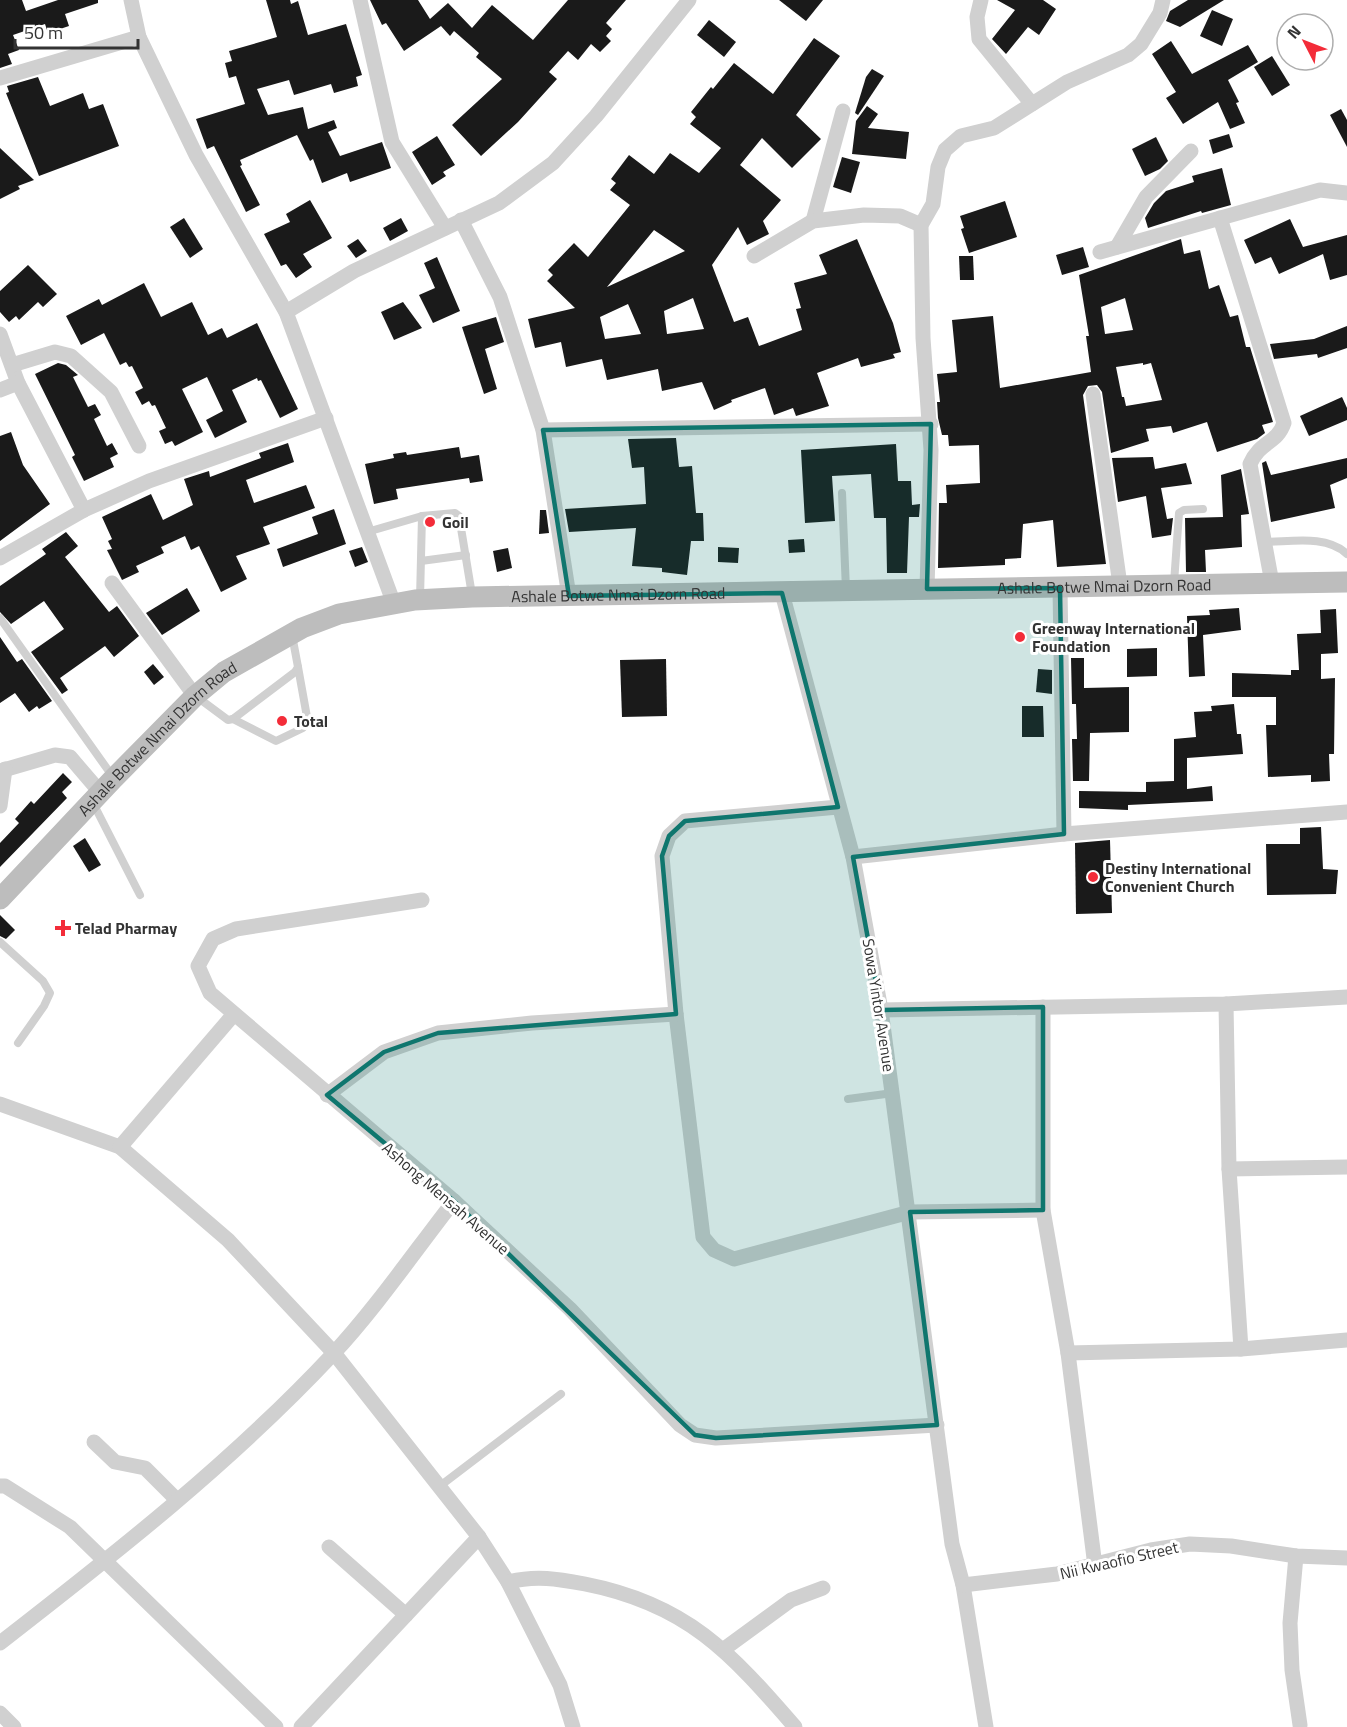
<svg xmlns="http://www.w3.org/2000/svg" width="1347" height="1727" viewBox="0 0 1347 1727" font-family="'Titillium Web',sans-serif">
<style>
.building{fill:#1a1a1a;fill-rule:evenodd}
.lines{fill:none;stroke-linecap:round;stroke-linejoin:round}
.lane{stroke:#d0d0d0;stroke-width:8}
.street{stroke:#d0d0d0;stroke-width:15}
.secondary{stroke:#bdbdbd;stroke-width:21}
.marked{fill:#0f766e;fill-opacity:0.2;stroke:#0f766e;stroke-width:4.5;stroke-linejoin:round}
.poi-dot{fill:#f32c39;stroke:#fff;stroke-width:2}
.labels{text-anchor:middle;stroke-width:6;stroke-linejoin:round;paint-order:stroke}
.poi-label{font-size:16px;font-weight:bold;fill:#333;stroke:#fff;text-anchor:start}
.street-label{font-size:16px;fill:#333;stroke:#fff}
</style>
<rect width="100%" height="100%" fill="#fff"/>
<g class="building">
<polygon points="0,0 22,0 26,11 58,0 98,0 98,3 65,14 69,26 48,33 45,24 13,35 19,50 8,54 12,64 0,68"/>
<polygon points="266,0 290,0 291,4 298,1 308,35 346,24 362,75 356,77 358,86 334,93 331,84 294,95 289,80 257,89 268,115 303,107 308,129 334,120 337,128 328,132 340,156 382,142 391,168 350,182 347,173 322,183 313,159 310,161 297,135 240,160 242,165 240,166 260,205 246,212 214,146 207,149 196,119 245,104 236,76 229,78 225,63 232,61 229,51 277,37"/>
<polygon points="370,0 418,0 430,19 448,3 472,28 492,5 533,40 568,0 626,0 606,23 612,29 606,36 611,41 600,52 591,44 578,60 568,51 549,72 557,79 518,122 481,156 452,125 502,79 476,57 479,53 454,31 450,36 441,26 404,51 386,23 382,25"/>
<polygon points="779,0 823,0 806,21"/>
<polygon points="997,0 1043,0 1056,9 1039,35 1028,27 1006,54 992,39 1015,10"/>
<polygon points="1188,0 1224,0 1180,27 1166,21 1170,11"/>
<polygon points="1212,10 1233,19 1222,46 1200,36"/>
<polygon points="709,20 736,42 724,57 697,35"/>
<path d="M814 38 840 56 796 115 821 139 792 168 762 138 740 165 781 200 763 221 769 234 747 245 738 227 712 265 734 322 748 317 759 346 802 330 796 309 801 308 794 283 827 274 819 255 857 239 893 323 901 352 893 354 895 358 861 367 858 358 817 373 829 406 796 416 793 408 774 415 765 388 731 400 732 402 714 410 702 382 662 391 658 369 607 380 602 359 566 367 561 342 535 348 528 319 575 308 547 281 553 275 548 270 574 243 588 257 630 205 610 190 616 183 611 179 629 155 654 174 670 153 699 173 721 148 690 124 696 117 691 112 711 87 713 89 734 63 773 94ZM654 230 685 251 607 287ZM693 298 704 329 667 334 664 311ZM628 304 641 334 605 339 600 317Z"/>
<polygon points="1171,41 1192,74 1248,45 1258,62 1228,80 1239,102 1236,103 1245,123 1230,129 1218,102 1183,124 1166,98 1176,92 1152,54"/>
<polygon points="1272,56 1290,85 1272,96 1254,67"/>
<polygon points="872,69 884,76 858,115 855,113 866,77"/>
<polygon points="38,77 50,106 83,93 89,109 103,104 119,146 39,176 6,93 9,92 7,86"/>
<polygon points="867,106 878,114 868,128 909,132 906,159 852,154 856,121"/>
<polygon points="1341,109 1347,120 1347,147 1330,115"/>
<polygon points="1229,134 1233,147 1213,154 1209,140"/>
<polygon points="437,136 455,165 443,172 446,176 432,185 412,152"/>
<polygon points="1156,137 1168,161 1160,169 1145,176 1132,149"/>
<polygon points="0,148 34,180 18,186 20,189 0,199"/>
<polygon points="842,157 860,162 851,193 833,187"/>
<polygon points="1222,168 1231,205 1202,213 1201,211 1148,228 1145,218 1154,203 1166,191 1194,182 1192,176"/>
<polygon points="310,200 332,238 303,254 312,267 296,278 286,264 281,266 264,234 290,222 286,214"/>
<polygon points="1005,201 1017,237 969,253 961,229 964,228 960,216"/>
<polygon points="184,218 203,249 190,258 170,227"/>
<polygon points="401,218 408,231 390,241 383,228"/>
<polygon points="1290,219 1303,247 1347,235 1347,275 1330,280 1323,254 1279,274 1271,257 1255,264 1244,240"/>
<polygon points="358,239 367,251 356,258 347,246"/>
<path d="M1181 239 1184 254 1200 250 1209 289 1219 285 1230 317 1238 315 1246 347H1250L1273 422 1262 425 1265 433 1257 439 1217 452 1207 422 1173 433 1171 426 1146 429 1149 441 1111 453 1102 392 1097 385 1088 386 1083 395 1106 564 1057 567 1053 520 1023 524 1021 558 1005 559V565L938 568 939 503H947L946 485 980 483 979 445 949 446 948 435H942L938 418 937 402H940L937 374 957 372 952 320 993 316 1000 388 1091 372 1086 336H1089L1079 275ZM1125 298 1133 330 1105 334 1101 307ZM1143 363V365L1151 363 1162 400 1126 406 1124 397H1122L1116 367Z"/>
<polygon points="1083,247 1089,267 1062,275 1056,255"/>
<polygon points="959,256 973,256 974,280 960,280"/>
<polygon points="437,257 460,311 433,323 419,295 435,288 424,263"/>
<polygon points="28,265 57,294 43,307 38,302 19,320 16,316 9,322 0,312 0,291"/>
<polygon points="144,283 161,317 192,302 208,335 222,328 227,338 257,323 298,409 280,418 261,380 258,381 257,378 232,390 247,422 215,438 206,420 223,411 207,377 182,389 203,432 175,446 172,441 165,444 159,431 166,428 155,405 152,406 149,401 142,405 135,392 143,388 132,366 129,367 126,362 120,365 104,333 81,345 66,316 99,299 102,305"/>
<polygon points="403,302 422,328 394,340 381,312"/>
<polygon points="496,317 504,342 485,349 497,389 484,394 462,327"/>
<polygon points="1347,326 1347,348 1318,358 1317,354 1274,359 1270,344 1314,339"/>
<polygon points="58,363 66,365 78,375 73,377 88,407 95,404 101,415 94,419 107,446 112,443 118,454 110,458 114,467 84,481 72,457 75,455 35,374"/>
<polygon points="1342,397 1347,408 1347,420 1309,436 1300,416"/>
<polygon points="11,432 23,465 50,504 0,541 0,436"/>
<polygon points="676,438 679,467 692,466 696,513 703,513 704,541 691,541 687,575 662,572 662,568 632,566 636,528 569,532 565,509 646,504 644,467 632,468 628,439"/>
<polygon points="288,443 294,462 246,480 254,503 306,485 315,508 263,527 270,544 236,556 247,579 221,592 199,546 191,550 185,536 161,547 164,553 136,566 139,572 122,580 107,550 112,549 108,541 112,539 102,517 151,494 163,520 193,505 184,479 209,471 210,477 261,458 259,453"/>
<polygon points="896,444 898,481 911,481 912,505 920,504 919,517 909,517 907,573 887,573 886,518 874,518 871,474 832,476 835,521 805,523 801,450"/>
<polygon points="459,447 461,458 479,455 483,481 470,483 469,478 396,489 398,499 374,504 365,464 394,458 393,454 406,452 407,455"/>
<polygon points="1153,457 1155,469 1186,463 1192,484 1161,488 1167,519 1173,518 1171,535 1152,538 1146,496 1118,502 1112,458"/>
<polygon points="1347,458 1347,478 1330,485 1335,508 1271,522 1262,463 1266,461 1271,475"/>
<polygon points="1241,469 1249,514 1241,515 1242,547 1205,550 1206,572 1186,572 1185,518 1223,517 1221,475"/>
<polygon points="334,509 346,544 283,567 277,549 318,534 312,517"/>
<polygon points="540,510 546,510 549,533 539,534"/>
<polygon points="66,532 78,546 65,557 109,612 117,606 139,636 114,657 105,646 60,678 68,690 62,694 31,652 64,629 44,601 11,624 0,612 0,586 46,554 42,549"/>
<polygon points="804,539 805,552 789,553 788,540"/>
<polygon points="362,547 368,562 355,567 349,551"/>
<polygon points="718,547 739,548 738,563 718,562"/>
<polygon points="508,548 512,568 497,572 493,551"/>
<polygon points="187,588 200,611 162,635 146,613"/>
<polygon points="1239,608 1241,630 1203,635 1205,676 1189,677 1187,616 1210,615 1209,610"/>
<polygon points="1336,609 1338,653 1321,654 1321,679 1335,678 1334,754 1329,754 1330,781 1311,782 1311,775 1268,777 1266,725 1276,725 1276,697 1232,697 1232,673 1291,675 1291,670 1299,670 1297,634 1321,633 1320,610"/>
<polygon points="0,637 17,662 22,659 52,701 39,709 37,706 29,712 15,693 0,703"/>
<polygon points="1157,648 1157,676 1127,677 1127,649"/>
<polygon points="1071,658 1084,658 1084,688 1129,687 1129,732 1090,733 1089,781 1073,781 1072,739 1077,739 1076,704 1072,704"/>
<polygon points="666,659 667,716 622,717 620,660"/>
<polygon points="153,664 164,677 154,685 144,672"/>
<polygon points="1038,669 1052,670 1052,694 1036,692"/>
<polygon points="1234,704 1237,734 1241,734 1243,754 1187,758 1187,789 1212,786 1213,801 1128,805 1128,810 1079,808 1079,791 1146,792 1146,782 1174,781 1174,739 1196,737 1194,712 1212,711 1211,706"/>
<polygon points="1022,706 1043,706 1044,737 1022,737"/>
<polygon points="63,773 72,782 62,792 67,798 0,867 0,843 19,823 15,819 31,801 34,804"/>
<polygon points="1321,827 1323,869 1338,870 1336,894 1267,895 1266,844 1300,844 1300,828"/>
<polygon points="85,838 101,865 89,872 73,846"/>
<polygon points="1110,840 1112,913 1076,914 1075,843"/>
<polygon points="0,915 15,930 6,939 0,936"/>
</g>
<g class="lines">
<g class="lane">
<polyline points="842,493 846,590"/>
<polyline points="367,532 422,516"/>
<path d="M1264 542C1290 542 1326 534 1347 554"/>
<polyline points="421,561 466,555"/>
<polyline points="1174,583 1179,513 1184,510 1203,509"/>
<polyline points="420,599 422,516 455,513 459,516 472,595"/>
<polyline points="0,618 113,777"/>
<polyline points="197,697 228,720 233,719 295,672 298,667 292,635"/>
<polyline points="233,719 276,741 303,728 307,717 298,667"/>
<polyline points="93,803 140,895"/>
<polyline points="0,942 43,981 50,993 44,1006 18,1043"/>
<polyline points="848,1099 893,1093"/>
<polyline points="440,1486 561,1394"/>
</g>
<g class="street">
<polyline points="131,0 139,37 196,155 286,312 394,604"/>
<polyline points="360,0 392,142 445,228"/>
<polyline points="981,0 977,17 979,39 1032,104"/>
<polyline points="0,78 139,37"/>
<path d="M1220 218 1284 423C1277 444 1260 441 1250 464L1272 583"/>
<polyline points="461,220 500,297 543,430 569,596"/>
<polyline points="813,221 843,111"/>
<polyline points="1117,247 1146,197 1191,151"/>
<polyline points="1100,252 1320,190 1347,193"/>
<polyline points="754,256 813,221 864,215 900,216 921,225"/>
<polyline points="286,312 354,271 499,203 553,163 596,116 689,0"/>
<polyline points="0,334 18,383 84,510"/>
<polyline points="12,365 55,352 71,356 111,392 139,446"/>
<polyline points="0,390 18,383"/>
<polyline points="1093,394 1120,585"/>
<polyline points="543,430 931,424"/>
<polyline points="0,558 84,510 149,481 326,418"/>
<polyline points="112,583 195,696"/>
<polyline points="1060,588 1064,834"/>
<polyline points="927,589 931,450 923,338 921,225 933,204 938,167 945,150 961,136 994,128 1067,82 1128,55 1141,44 1160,13 1163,0"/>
<polyline points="782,593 853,857 881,1010 952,1544 963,1585 986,1727"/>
<polyline points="0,771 55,755 70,757 100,792"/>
<polyline points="0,806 5,769"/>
<polyline points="838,807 685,821 669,836 662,856 676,1014 703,1237 714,1250 734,1259 910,1212 1043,1210"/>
<polyline points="853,857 1064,834 1347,812"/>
<polyline points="422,900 236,929 213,939 198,966 210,993 454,1201 570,1309 680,1425 695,1435 716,1438 937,1425"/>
<polyline points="1226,1004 1229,1169 1241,1349"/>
<polyline points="1043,1007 1043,1210 1068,1353 1095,1566"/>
<polyline points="881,1010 1226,1004 1347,997"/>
<polyline points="327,1095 384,1052 438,1033 532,1023 676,1014"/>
<polyline points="0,1104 120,1147 228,1240 334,1353 479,1537 508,1582 560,1685 573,1727"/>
<polyline points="120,1147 234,1014"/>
<polyline points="1229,1169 1347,1167"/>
<polyline points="1068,1353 1241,1349 1347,1340"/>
<polyline points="94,1442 115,1462 145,1468 177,1500"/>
<polyline points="0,1486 5,1486 70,1527 276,1727"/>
<polyline points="329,1547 406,1615"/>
<polyline points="1296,1556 1290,1623 1292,1670 1300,1725"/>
<path d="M508 1582C536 1575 558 1579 585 1584 687 1604 730 1652 795 1727"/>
<polyline points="963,1585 1057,1574 1151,1550 1190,1544 1231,1546 1296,1556 1347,1558"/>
<path d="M0 1643C116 1553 232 1462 333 1354 375 1309 415 1251 454 1201"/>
<polyline points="724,1649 791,1600 823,1588"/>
<polyline points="0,1713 14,1727"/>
<polyline points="301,1727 479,1537"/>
</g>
<path class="secondary" id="s1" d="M0 899 114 778 195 696 224 672 302 628 339 614 415 600 472 597 1347 582"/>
</g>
<path class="marked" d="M931 424 927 589 1060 588 1064 834 853 857 881 1010 1043 1007V1210L910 1212 937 1425 716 1438 695 1435 454 1201 327 1095 384 1052 438 1033 676 1014 662 856 669 836 685 821 838 807 782 593 569 596 543 430Z"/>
<g class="poi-dot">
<circle cx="430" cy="522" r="6"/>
<circle cx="1020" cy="637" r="6"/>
<circle cx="282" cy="721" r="6"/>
<circle cx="1093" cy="877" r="6"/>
<path d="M60 919h6v6h6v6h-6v6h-6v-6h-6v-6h6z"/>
</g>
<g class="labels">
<g class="poi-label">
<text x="442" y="528">Goil</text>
<text x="1032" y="634">Greenway International<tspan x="1032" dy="18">Foundation</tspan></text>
<text x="294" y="727">Total</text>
<text x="1105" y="874">Destiny International<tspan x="1105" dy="18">Convenient Church</tspan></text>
<text x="75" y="934">Telad Pharmay</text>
</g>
<g class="street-label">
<text dy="6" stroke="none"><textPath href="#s1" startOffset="1215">Ashale Botwe Nmai Dzorn Road</textPath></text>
<text dy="6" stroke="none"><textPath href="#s1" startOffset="729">Ashale Botwe Nmai Dzorn Road</textPath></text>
<text dy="6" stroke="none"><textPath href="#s1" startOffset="225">Ashale Botwe Nmai Dzorn Road</textPath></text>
<text transform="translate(879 1005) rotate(81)" y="6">Sowa Yintor Avenue</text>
<text transform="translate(446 1198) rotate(41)" y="6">Ashong Mensah Avenue</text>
<text transform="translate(1119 1560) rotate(-13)" y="6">Nii Kwaofio Street</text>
</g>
</g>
<g transform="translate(1305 42) rotate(312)"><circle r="28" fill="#ffffff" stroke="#adadad" stroke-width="1.5"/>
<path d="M0-4.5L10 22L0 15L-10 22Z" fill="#f32c39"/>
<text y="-9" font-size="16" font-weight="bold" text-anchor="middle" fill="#333333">N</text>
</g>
<path d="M15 39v9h123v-9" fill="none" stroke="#333333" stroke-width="3"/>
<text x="24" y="39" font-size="18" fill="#333333" stroke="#ffffff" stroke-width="4.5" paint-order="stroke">50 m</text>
</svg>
